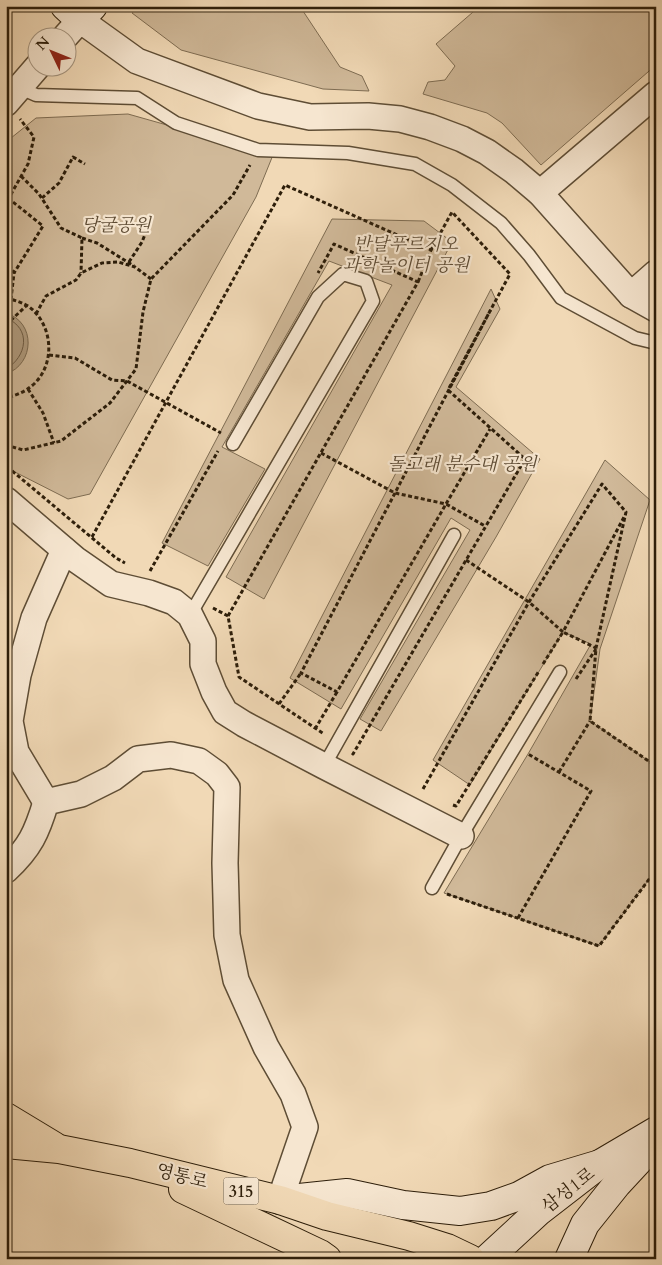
<svg xmlns="http://www.w3.org/2000/svg" width="662" height="1265" viewBox="0 0 662 1265" font-family="Cardo,'Noto Serif KR',serif">
<style>
.green{fill:#d0b999;stroke:#7e6c52}
.water{fill:#ae997c;stroke:#7a684e}
.lines{fill:none;stroke-linecap:round;stroke-linejoin:round}
.shore{stroke:#6e5c43;stroke-width:1}
.lane-casing{stroke:#5e4d35;stroke-width:15}
.street-casing{stroke:#5e4d35;stroke-width:28}
.secondary-casing{stroke:#2d1e0a;stroke-width:30}
.primary-casing{stroke:#2d1e0a;stroke-width:30}
.path{stroke:#2d1e0a;stroke-width:3;stroke-dasharray:4 2.5;stroke-linecap:butt}
.lane{stroke:#f6e6d0;stroke-width:12}
.street{stroke:#f6e6d0;stroke-width:25}
.secondary{stroke:#f6e6d0;stroke-width:28}
.primary{stroke:#f1d9b6;stroke-width:28}
.labels{text-anchor:middle;stroke-width:4.5;stroke-linejoin:round;paint-order:stroke}
.shield{fill:#f6e6d0;stroke:#695a45;stroke-width:1}
.shield-label{font-size:16px;font-weight:bold;fill:#2d1e0a}
.park-label{font-size:18px;font-style:italic;fill:#5e4c35;stroke:#f6e6d0}
.street-label{font-size:18px;fill:#2d1e0a;stroke:#f6e6d0}
</style>
<rect width="100%" height="100%" fill="#f1d9b6"/>
<filter id="stains"><feTurbulence type="fractalNoise" baseFrequency=".004" numOctaves="4"/><feColorMatrix values="0 0 0 0 .2 0 0 0 0 .09 0 0 0 0 .02 0 0 0 .5 -.17"/></filter>
<radialGradient id="worn" r=".72"><stop offset=".6" stop-color="#630" stop-opacity="0"/><stop offset="1" stop-color="#630" stop-opacity=".3"/></radialGradient>
<g class="green">
<polygon points="138,6 301,8 340,67 362,76 369,91 323,89 181,50 132,13"/>
<polygon points="480,6 656,6 656,65 541,165 502,123 487,113 423,94 428,82 445,80 455,66 436,44"/>
<polygon points="128,114 273,155 256,197 90,494 68,499 11,470 6,470 6,142 36,118"/>
<polygon points="332,219 424,221 452,242 264,599 226,577 392,285 329,261 222,447 265,469 208,566 162,543"/>
<polygon points="491,289 500,309 456,387 540,459 496,537 381,731 360,719 470,530 451,518 341,709 290,678"/>
<polygon points="605,460 650,500 600,649 590,721 656,766 656,870 599,946 444,893 528,754 591,644 563,632 470,785 433,760"/>
</g>
<path class="water" d="M6 313C36 322 35 364 6 374Z"/>
<g class="lines">
<path class="shore" d="M6 318C32 328 27 357 6 369"/>
<defs>
<g id="lane">
<polyline points="18,87 36,95 137,98 176,123 258,150 348,153 415,164 452,185 501,223 529,255 561,298 635,338 656,343"/>
<polyline points="190,615 373,301 366,281 343,274 318,297 233,444"/>
<polyline points="324,766 454,535"/>
<polyline points="432,888 461,836 560,672"/>
</g>
<g id="street">
<polyline points="64,38 80,20 137,61 258,106 310,117 368,116 400,119 430,127 462,139 487,152 514,171 540,193 631,295 656,309"/>
<polyline points="6,103 38,66"/>
<polyline points="540,193 656,94"/>
<polyline points="631,295 656,273"/>
<polyline points="6,500 75,559 111,584 149,593 174,602 190,615 203,641 203,664 214,692 225,712 244,724 324,766 461,836"/>
<polyline points="46,802 16,752 10,721 18,675 34,618 64,550"/>
<path d="M6 870C30 848 37 832 46 802L81 794 113 778 138 759 171 755 199 761 217 774 227 787 225 863 227 935 236 980 266 1047 293 1094 305 1127 280 1200"/>
</g>
<g id="secondary">
<polyline points="65,6 80,20 93,6"/>
<polyline points="280,1200 347,1193 403,1205 460,1211 491,1206 519,1196 550,1179 600,1164"/>
<polyline points="487,1259 538,1212 600,1164 656,1131"/>
<polyline points="569,1259 585,1224 617,1184 656,1142"/>
</g>
<g id="primary">
<polyline points="6,1117 54,1146"/>
<polyline points="6,1144 59,1149 130,1163 280,1200 327,1216 409,1236 447,1248 470,1259"/>
<polyline points="183,1189 320,1254 327,1259"/>
</g>
</defs>
<use href="#lane" class="lane-casing"/>
<use href="#street" class="street-casing"/>
<use href="#secondary" class="secondary-casing"/>
<use href="#primary" class="primary-casing"/>
<g class="path">
<polyline points="21,176 39,194 61,228 82,238 81,273"/>
<polyline points="8,198 43,226 14,273"/>
<polyline points="42,198 59,183 73,157 85,164"/>
<polyline points="6,199 10,196 28,164 34,137 20,119"/>
<polyline points="82,238 97,243 134,266"/>
<polyline points="431,250 452,212 510,274 490,311"/>
<polyline points="6,259 14,273 11,299"/>
<polyline points="129,262 142,242 146,232"/>
<path d="M6 298C14 300 21 302 28 306 53 324 56 363 34 384 25 392 17 395 6 398"/>
<polyline points="36,314 46,296 76,280 81,273 102,263 118,262 135,267 151,279"/>
<polyline points="6,325 27,305"/>
<polyline points="49,355 75,358 112,380 127,381 221,433"/>
<polyline points="28,389 43,413 54,443"/>
<polyline points="6,445 23,450 61,441 110,403 136,369 143,312 151,279 233,195 250,165"/>
<polyline points="321,453 395,493 446,504 490,429"/>
<polyline points="6,470 11,470 116,558 125,563"/>
<polyline points="92,537 285,185 431,250 418,282"/>
<polyline points="466,560 529,602 563,632 624,517"/>
<polyline points="150,571 218,451"/>
<polyline points="213,608 228,616 239,677 324,734"/>
<polyline points="228,616 418,282 334,244 318,273"/>
<polyline points="543,664 563,632 596,648"/>
<polyline points="576,679 596,649"/>
<polyline points="279,704 301,673"/>
<polyline points="315,729 337,692"/>
<polyline points="352,753 353,754 525,459 448,390 490,311 301,673 337,692 446,504 485,526"/>
<polyline points="559,772 590,721"/>
<polyline points="423,789 529,602 602,484 626,512 596,648 590,721 656,766"/>
<polyline points="453,805 456,806 539,671"/>
<polyline points="447,894 599,946 656,870"/>
<polyline points="518,918 591,791 528,754"/>
</g>
<use href="#lane" class="lane"/>
<use href="#street" class="street"/>
<use href="#secondary" class="secondary"/>
<use href="#primary" class="primary"/>
</g>
<g class="labels">
<rect class="shield" x="223.5" y="1177.5" width="35" height="27" rx="4"/>
<g class="shield-label">
<text x="241" y="1197">315</text>
</g>
<g class="park-label">
<text x="116" y="231">당굴공원</text>
<text x="406" y="250">반달푸르지오<tspan x="406" dy="21">과학놀이터 공원</tspan></text>
<text x="462" y="470">돌고래 분수대 공원</text>
</g>
<g class="street-label">
<text transform="translate(182 1176) rotate(14)" y="6">영통로</text>
<text transform="translate(568 1190) rotate(-38)" y="6">삼성1로</text>
</g>
</g>
<rect width="662" height="1265" fill="none" stroke="#f1d9b6" stroke-width="25"/>
<rect x="8" y="8" width="647" height="1250" fill="none" stroke="#2d1e0a" stroke-width="2.5"/>
<rect x="12" y="12" width="637" height="1240" fill="none" stroke="#2d1e0a"/>
<g transform="translate(52 52) rotate(313)"><circle r="24" fill="#f6e6d0" stroke="#a69681"/>
<path d="M0-4L9 19L0 12L-9 19Z" fill="#8f2418"/>
<text y="-8" font-size="14" font-weight="bold" text-anchor="middle" fill="#2d1e0a">N</text>
</g>
<rect width="100%" height="100%" filter="url(#stains)"/>
<rect width="100%" height="100%" fill="url(#worn)"/>
</svg>
